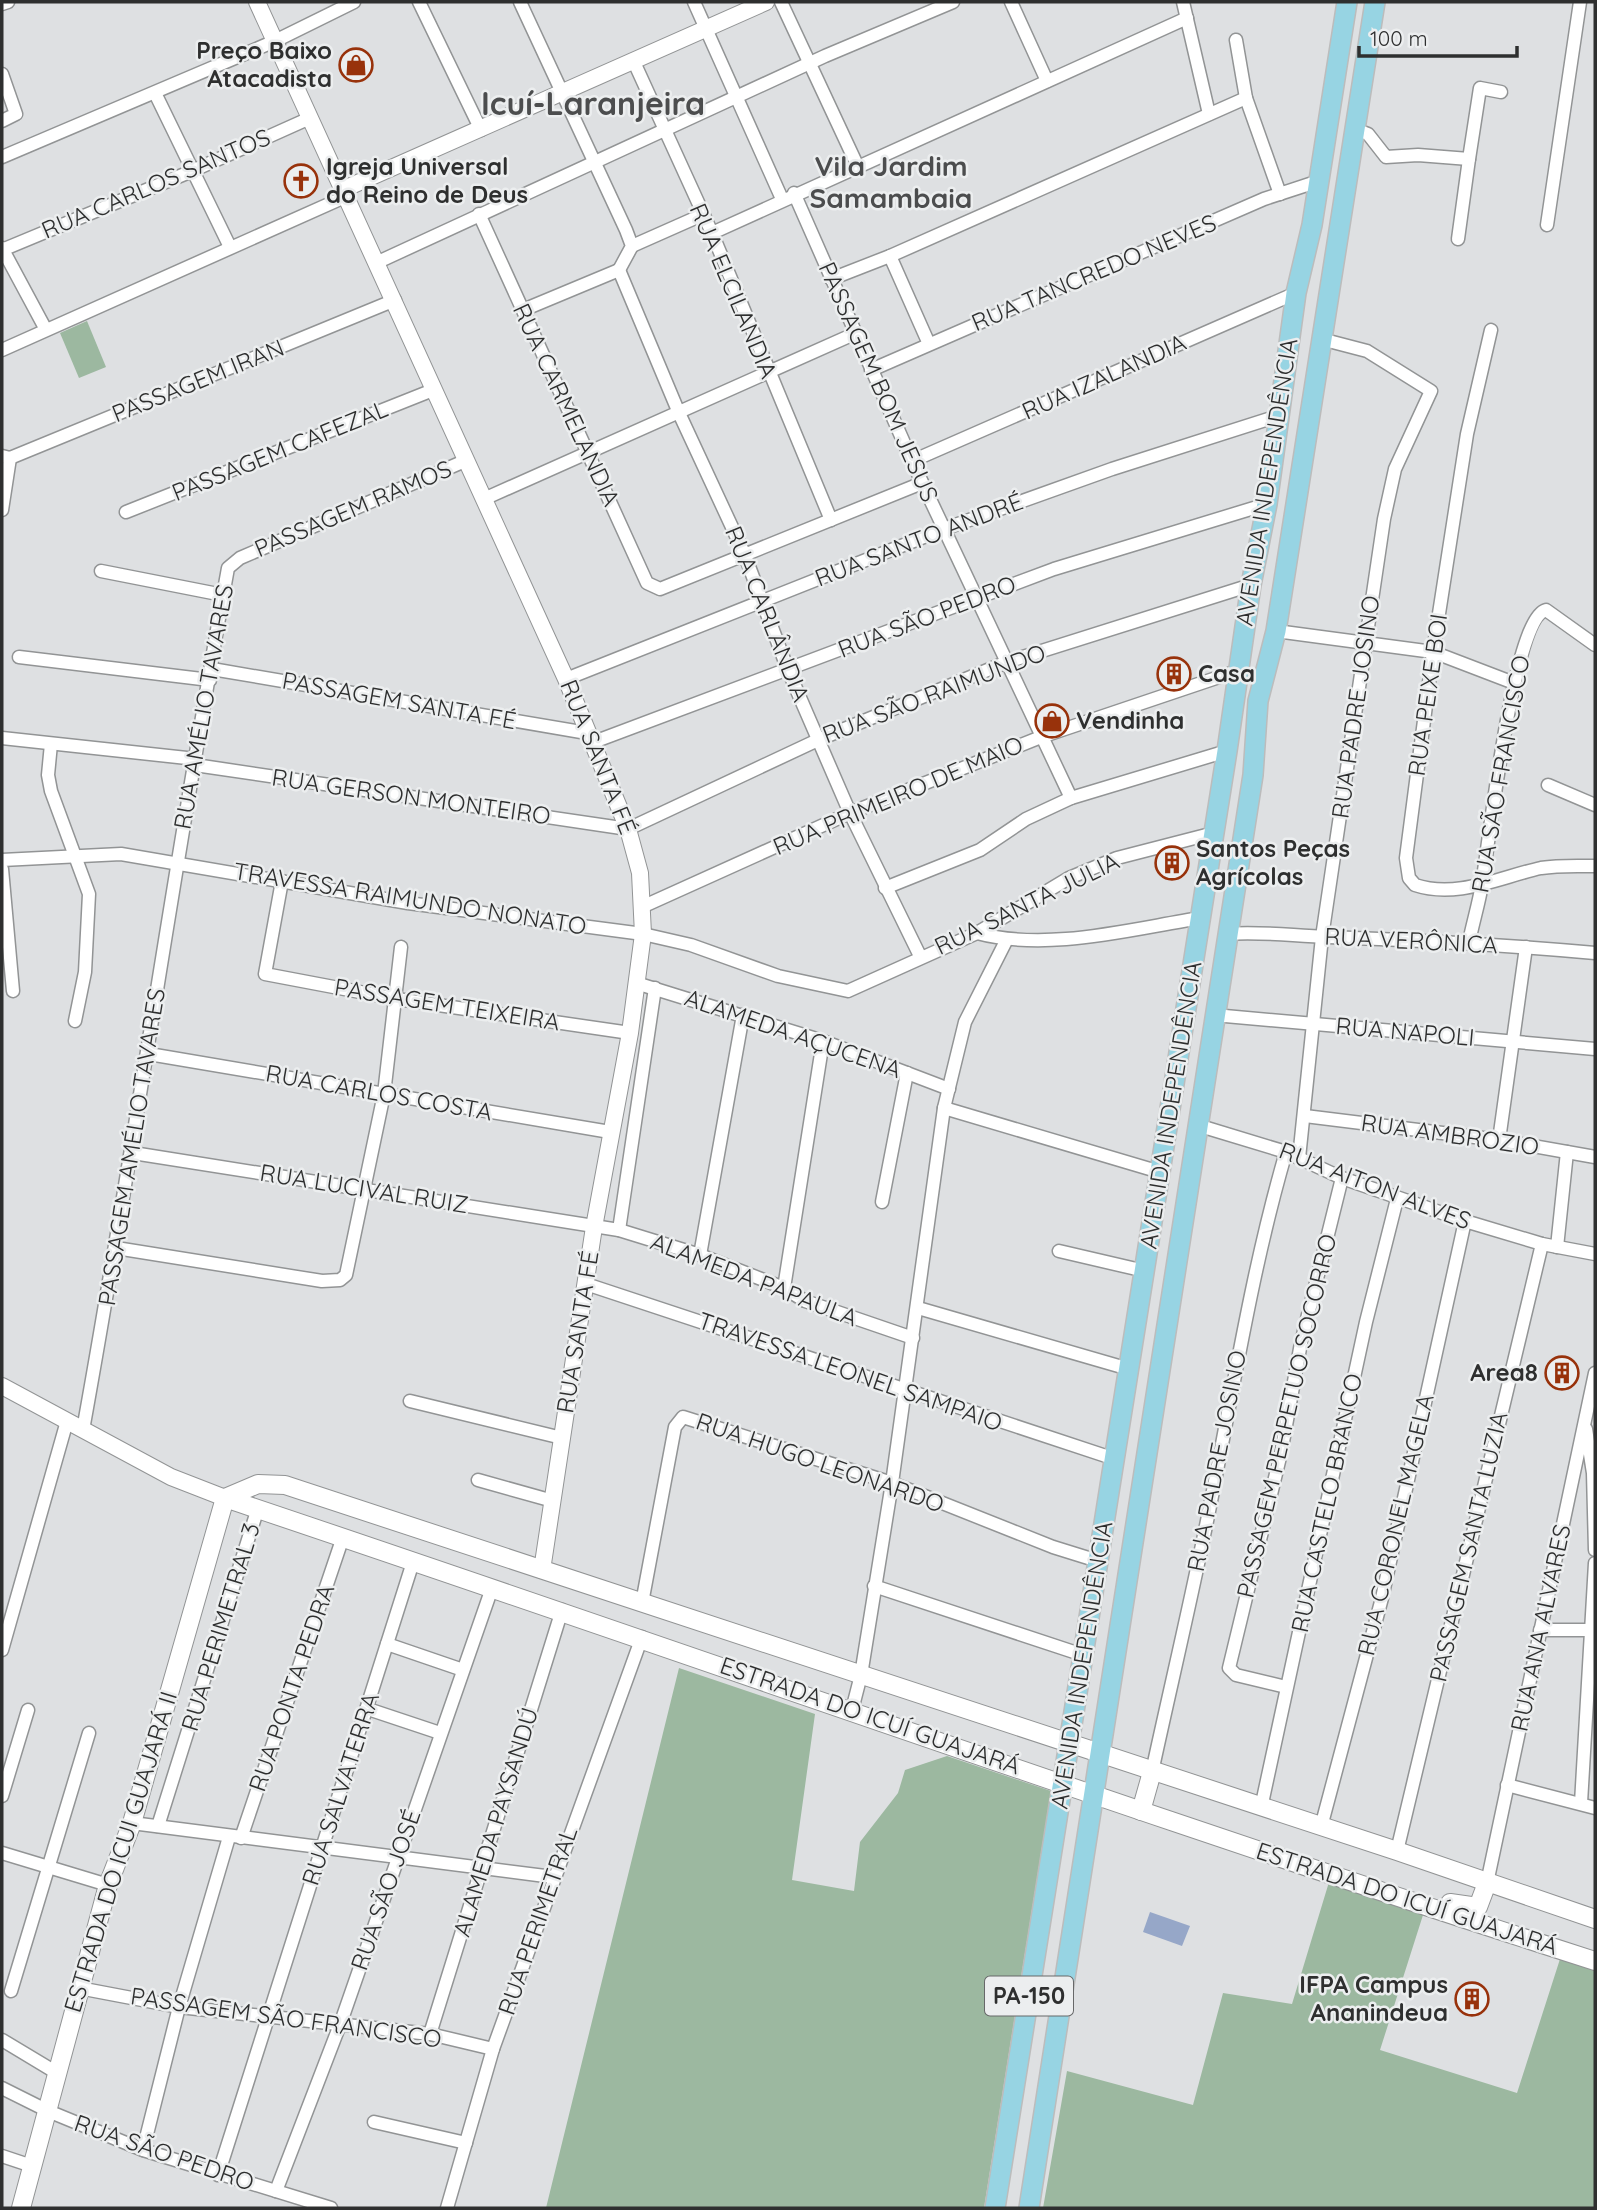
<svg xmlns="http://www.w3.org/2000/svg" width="1597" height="2210" viewBox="0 0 1597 2210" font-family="Quicksand,sans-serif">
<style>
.green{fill:#9cb8a0}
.water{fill:#96a7c8}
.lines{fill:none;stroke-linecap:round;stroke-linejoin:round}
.minor-casing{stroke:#929495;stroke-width:15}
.tertiary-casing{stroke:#929495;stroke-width:18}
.secondary-casing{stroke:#929495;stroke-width:20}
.primary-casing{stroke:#bcbcbc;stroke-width:22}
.minor{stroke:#fff;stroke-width:12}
.tertiary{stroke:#fff;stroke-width:16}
.secondary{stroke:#fff;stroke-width:18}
.primary{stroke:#97d4e3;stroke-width:19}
.labels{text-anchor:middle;stroke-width:5;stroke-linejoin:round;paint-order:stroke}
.shield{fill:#eceeef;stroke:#676869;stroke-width:2}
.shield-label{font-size:23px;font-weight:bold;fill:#2e2f2f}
.poi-label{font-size:24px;font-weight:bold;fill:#2e2f2f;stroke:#eceeef;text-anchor:start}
.street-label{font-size:24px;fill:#2e2f2f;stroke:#eceeef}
.quarter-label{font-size:28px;font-weight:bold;fill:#4c4d4e;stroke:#eceeef}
.district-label{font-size:32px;font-weight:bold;fill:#4c4d4e;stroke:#eceeef}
</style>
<rect width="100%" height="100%" fill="#dee0e2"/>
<g class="green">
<polygon points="87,321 106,367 79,378 60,333"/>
<polygon points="679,1668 815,1714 792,1880 854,1891 860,1842 898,1793 905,1770 947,1756 1051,1791 984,2208 546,2208"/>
<polygon points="1329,1882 1423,1915 1380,2050 1517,2093 1560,1959 1595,1969 1595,2208 1043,2208 1067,2071 1193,2105 1223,1993 1292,2004"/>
</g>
<polygon class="water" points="1150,1912 1190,1926 1182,1946 1143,1932"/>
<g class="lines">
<defs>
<g id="minor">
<polyline points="419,2 481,130"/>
<polyline points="520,2 626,230 632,246 619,270"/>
<polyline points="694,2 782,199"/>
<polyline points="781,2 858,167"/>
<polyline points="1011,2 1047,81"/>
<polyline points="1183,2 1209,114"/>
<polyline points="2,4 8,2"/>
<polyline points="1236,40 1246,98 1280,194"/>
<polyline points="634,62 712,233 831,520"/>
<polyline points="2,74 16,114 2,121"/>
<polyline points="155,93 230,247"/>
<polyline points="1355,129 1368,134 1386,157 1418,155 1469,159 1480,88 1501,92"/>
<polyline points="2,157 275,41 354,2"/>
<polyline points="794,193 912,461 1071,798"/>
<polyline points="479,214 647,583 660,589 922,483"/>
<polyline points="1547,225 1580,2"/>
<polyline points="712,233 1187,18"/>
<polyline points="1458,239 1469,159"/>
<polyline points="632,246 702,215"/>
<polyline points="2,248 45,328"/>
<polyline points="2,250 192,171 310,118"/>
<polyline points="890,256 929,344"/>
<polyline points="378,262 825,56 953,2"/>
<polyline points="619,270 679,413 744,553 788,670 850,813 920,956"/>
<polyline points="831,279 890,256 1246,98"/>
<polyline points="523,310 619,270"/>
<path d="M1491 330 1467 434 1433 652 1406 858 1409 878 1415 885C1457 899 1500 877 1541 868 1559 865 1577 866 1595 866"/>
<polyline points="2,350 347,196"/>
<polyline points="871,370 1264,199 1319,181"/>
<polyline points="2,456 10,458 395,300"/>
<polyline points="912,461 1296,293"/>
<polyline points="486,498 854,334"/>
<polyline points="2,510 10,458"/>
<polyline points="126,512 433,390"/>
<polyline points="101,571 223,595"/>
<polyline points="1276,631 1433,652 1514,683"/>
<polyline points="19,657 210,680"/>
<polyline points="212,669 587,733"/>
<polyline points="566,679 944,529 1112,469 1278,416"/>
<polyline points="2,738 196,759"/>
<polyline points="591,743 1054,569 1267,504"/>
<polyline points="51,744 48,775 51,791 89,894 85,972 75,1021"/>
<polyline points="195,765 628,829 820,739 1007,662 1251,585"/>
<polyline points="1548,785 1595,805"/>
<polyline points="2,860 121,854 408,903 643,934 691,945 778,976 848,991 977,933 1069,878 1117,858 1214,833"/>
<polyline points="2,869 13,991"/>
<polyline points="282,881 265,974 397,999 630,1033"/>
<polyline points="885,888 980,850 1026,819 1071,798 1227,751"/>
<polyline points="644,906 850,813 1041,737 1237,671"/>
<path d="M977 933C1048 952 1130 929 1201 918"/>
<path d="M1226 934C1261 931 1293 936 1328 937 1417 940 1506 945 1595 953"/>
<path d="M1469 942C1473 922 1479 903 1482 884 1489 844 1513 618 1546 610L1595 645"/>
<polyline points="636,983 823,1041 949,1089"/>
<polyline points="1214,1015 1595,1049"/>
<polyline points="149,1054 610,1132"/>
<polyline points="944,1108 1160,1172"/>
<polyline points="1305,1116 1499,1140 1595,1157"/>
<polyline points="1197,1125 1286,1152 1342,1178 1465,1221 1542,1244 1595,1254"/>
<polyline points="1499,1140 1526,947"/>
<polyline points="133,1153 619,1230 700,1255 784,1288 805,1301 913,1338"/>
<polyline points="1299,1158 1322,937 1384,519 1395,469 1431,391 1367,351 1321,339"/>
<polyline points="882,1202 907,1073"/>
<polyline points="619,1230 655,988"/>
<polyline points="1557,1247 1567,1152"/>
<polyline points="116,1248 322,1281 340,1280 346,1275 384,1094 401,947"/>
<polyline points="1059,1251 1145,1271"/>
<polyline points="700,1255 743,1015"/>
<polyline points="586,1284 1115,1459"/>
<polyline points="784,1288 823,1041"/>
<polyline points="918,1308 1129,1369"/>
<polyline points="410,1401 562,1438"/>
<polyline points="1586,1429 1593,1473 1595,1550"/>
<path d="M83 1430C135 1143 176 855 228 568L240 558 467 460"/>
<polyline points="478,1480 553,1501"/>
<polyline points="874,1586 1083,1655"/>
<polyline points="642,1603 675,1427 683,1417 892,1483 1053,1547 1098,1561"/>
<polyline points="1540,1630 1595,1630"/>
<polyline points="387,1644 463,1670"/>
<polyline points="2,1650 67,1421"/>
<polyline points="1286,1687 1236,1675 1229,1668 1281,1453 1301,1343 1342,1178"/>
<polyline points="368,1709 440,1733"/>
<polyline points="852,1710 861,1675 892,1483 944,1108 965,1022 1006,941"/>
<path d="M1152 1772C1172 1680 1194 1588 1212 1496 1235 1380 1253 1265 1286 1152"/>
<polyline points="1507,1785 1595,1808"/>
<polyline points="2,1796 28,1710"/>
<polyline points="1581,1803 1595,1563"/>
<polyline points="1261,1808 1366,1322 1397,1199"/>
<polyline points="132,1823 553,1877"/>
<polyline points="158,1826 258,1508"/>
<polyline points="1321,1827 1382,1598 1465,1221"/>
<polyline points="241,1838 343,1537"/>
<polyline points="1397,1851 1542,1244"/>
<polyline points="2,1853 108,1885"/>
<polyline points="1487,1883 1595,1373"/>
<polyline points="79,1988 179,2007 430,2034 493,2049"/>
<polyline points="11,1991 89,1733"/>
<polyline points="430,2034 562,1610"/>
<polyline points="2,2040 57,2073"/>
<polyline points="2,2088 48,2111 143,2150 331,2208"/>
<polyline points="374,2122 466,2143"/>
<polyline points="143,2150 179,2007 229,1837"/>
<polyline points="2,2156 32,2166"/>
<polyline points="218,2175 413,1562"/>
<polyline points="276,2191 341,2022 492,1588"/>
<polyline points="447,2208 493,2049 642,1637"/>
</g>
<g id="tertiary">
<polyline points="257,2 566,679 628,829 640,873 643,934 630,1033 594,1227 542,1570"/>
<polyline points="344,189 766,2"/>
<polyline points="2,1386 171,1477 225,1498"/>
</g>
<g id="secondary">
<path d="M225 1498C682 1651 1136 1814 1595 1961"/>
<polyline points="225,1498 258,1484 285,1485 1397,1851 1595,1919"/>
<polyline points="1141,1811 1152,1772"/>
<polyline points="1450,1903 1478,1907 1487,1883"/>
<polyline points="21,2208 108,1885 132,1823 225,1498"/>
</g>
<g id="primary">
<polyline points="995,2208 1227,751 1251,585 1267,504 1296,293 1312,225 1347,2"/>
<polyline points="1029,2208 1253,775 1258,701 1276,631 1375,2"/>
</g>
</defs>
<use href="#minor" class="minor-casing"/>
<use href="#tertiary" class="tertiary-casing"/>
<use href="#secondary" class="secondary-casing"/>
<use href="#primary" class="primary-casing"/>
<use href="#minor" class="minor"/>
<use href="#tertiary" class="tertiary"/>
<use href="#secondary" class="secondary"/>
<use href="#primary" class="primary"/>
</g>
<defs>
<symbol id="shop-ring" viewBox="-11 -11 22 22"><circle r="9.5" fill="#eceeef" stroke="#98320b" stroke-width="1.5"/><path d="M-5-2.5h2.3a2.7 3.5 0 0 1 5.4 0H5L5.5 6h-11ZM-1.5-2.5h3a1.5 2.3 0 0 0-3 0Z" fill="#98320b"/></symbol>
<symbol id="church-ring" viewBox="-11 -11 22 22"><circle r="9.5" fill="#eceeef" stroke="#98320b" stroke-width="1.5"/><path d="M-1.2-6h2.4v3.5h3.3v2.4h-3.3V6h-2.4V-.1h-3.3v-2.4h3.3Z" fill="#98320b"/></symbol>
<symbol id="building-ring" viewBox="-11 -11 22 22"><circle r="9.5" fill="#eceeef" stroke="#98320b" stroke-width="1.5"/><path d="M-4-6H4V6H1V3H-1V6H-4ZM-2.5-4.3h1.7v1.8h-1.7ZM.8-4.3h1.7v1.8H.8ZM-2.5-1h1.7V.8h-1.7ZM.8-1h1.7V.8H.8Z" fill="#98320b"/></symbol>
</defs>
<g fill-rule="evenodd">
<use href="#shop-ring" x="337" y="46" width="38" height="38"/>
<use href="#church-ring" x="282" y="162" width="38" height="38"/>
<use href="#building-ring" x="1155" y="655" width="38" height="38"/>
<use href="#shop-ring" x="1033" y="702" width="38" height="38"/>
<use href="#building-ring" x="1153" y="844" width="38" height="38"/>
<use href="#building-ring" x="1543" y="1354" width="38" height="38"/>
<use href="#building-ring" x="1453" y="1980" width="38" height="38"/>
</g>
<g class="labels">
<rect class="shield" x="985" y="1976.5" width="88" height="39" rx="5"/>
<g class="shield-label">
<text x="1029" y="2004">PA-150</text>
</g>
<g class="poi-label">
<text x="332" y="59" text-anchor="end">Preço Baixo<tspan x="332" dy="28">Atacadista</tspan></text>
<text x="326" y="175">Igreja Universal<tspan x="326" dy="28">do Reino de Deus</tspan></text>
<text x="1198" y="682">Casa</text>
<text x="1076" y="729">Vendinha</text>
<text x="1196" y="857">Santos Peças<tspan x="1196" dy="28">Agrícolas</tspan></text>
<text x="1538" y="1381" text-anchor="end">Area8</text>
<text x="1448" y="1993" text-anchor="end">IFPA Campus<tspan x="1448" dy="28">Ananindeua</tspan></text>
</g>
<g class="street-label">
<text transform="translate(156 184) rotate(-23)" y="8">RUA CARLOS SANTOS</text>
<text transform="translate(1094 273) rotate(-23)" y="8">RUA TANCREDO NEVES</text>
<text transform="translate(733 291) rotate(67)" y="8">RUA ELCILANDIA</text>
<text transform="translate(1104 377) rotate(-24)" y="8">RUA IZALANDIA</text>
<text transform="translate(198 381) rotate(-22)" y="8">PASSAGEM IRAN</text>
<text transform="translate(878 382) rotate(66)" y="8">PASSAGEM BOM JESUS</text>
<text transform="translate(566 405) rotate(65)" y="8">RUA CARMELANDIA</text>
<text transform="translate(280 451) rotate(-22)" y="8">PASSAGEM CAFEZAL</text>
<text transform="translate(1267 482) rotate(-81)" y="8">AVENIDA INDEPENDÊNCIA</text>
<text transform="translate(353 509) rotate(-23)" y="8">PASSAGEM RAMOS</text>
<text transform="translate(919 540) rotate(-21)" y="8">RUA SANTO ANDRÉ</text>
<text transform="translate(767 614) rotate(68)" y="8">RUA CARLÂNDIA</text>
<text transform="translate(927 617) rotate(-21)" y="8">RUA SÃO PEDRO</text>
<text transform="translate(934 694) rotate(-21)" y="8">RUA SÃO RAIMUNDO</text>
<text transform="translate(1428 695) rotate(-82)" y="8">RUA PEIXE BOI</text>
<text transform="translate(399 701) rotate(10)" y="8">PASSAGEM SANTA FÉ</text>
<text transform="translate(204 707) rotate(-80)" y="8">RUA AMÉLIO TAVARES</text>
<text transform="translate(1356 707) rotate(-82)" y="8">RUA PADRE JOSINO</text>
<text transform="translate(598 757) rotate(68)" y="8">RUA SANTA FÉ</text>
<text transform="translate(1501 774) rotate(-80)" y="8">RUA SÃO FRANCISCO</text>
<text transform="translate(898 796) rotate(-23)" y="8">RUA PRIMEIRO DE MAIO</text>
<text transform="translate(411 797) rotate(8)" y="8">RUA GERSON MONTEIRO</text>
<text transform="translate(410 899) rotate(9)" y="8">TRAVESSA RAIMUNDO NONATO</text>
<text transform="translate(1027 904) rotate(-26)" y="8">RUA SANTA JULIA</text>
<text transform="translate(1411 941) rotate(3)" y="8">RUA VERÔNICA</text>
<text transform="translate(447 1005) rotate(9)" y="8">PASSAGEM TEIXEIRA</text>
<text transform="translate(1405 1032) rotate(5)" y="8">RUA NAPOLI</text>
<text transform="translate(793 1034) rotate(19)" y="8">ALAMEDA AÇUCENA</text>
<text transform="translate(379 1093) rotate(10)" y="8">RUA CARLOS COSTA</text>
<text transform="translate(1171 1105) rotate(-81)" y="8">AVENIDA INDEPENDÊNCIA</text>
<text transform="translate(1450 1135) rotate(8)" y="8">RUA AMBROZIO</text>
<text transform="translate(132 1147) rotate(-81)" y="8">PASSAGEM AMÉLIO TAVARES</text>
<text transform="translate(1375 1186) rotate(21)" y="8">RUA AITON ALVES</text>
<text transform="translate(364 1189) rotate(9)" y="8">RUA LUCIVAL RUIZ</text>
<text transform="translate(754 1280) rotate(21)" y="8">ALAMEDA PAPAULA</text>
<text transform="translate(578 1332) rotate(-81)" y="8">RUA SANTA FÉ</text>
<text transform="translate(850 1372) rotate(19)" y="8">TRAVESSA LEONEL SAMPAIO</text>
<text transform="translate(1287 1416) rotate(-77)" y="8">PASSAGEM PERPETUO SOCORRO</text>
<text transform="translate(1217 1461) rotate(-79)" y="8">RUA PADRE JOSINO</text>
<text transform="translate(820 1463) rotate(19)" y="8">RUA HUGO LEONARDO</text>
<text transform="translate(1327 1503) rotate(-78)" y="8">RUA CASTELO BRANCO</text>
<text transform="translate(1396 1525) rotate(-77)" y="8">RUA CORONEL MAGELA</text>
<text transform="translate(1469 1547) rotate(-77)" y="8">PASSAGEM SANTA LUZIA</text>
<text transform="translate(221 1627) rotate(-73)" y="8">RUA PERIMETRAL 3</text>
<text transform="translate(1541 1628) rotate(-78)" y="8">RUA ANA ALVARES</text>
<text transform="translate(1082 1665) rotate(-81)" y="8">AVENIDA INDEPENDÊNCIA</text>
<text transform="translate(292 1688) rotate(-71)" y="8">RUA PONTA PEDRA</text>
<text transform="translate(870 1716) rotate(19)" y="8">ESTRADA DO ICUÍ GUAJARÁ</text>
<text transform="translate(341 1789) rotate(-72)" y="8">RUA SALVATERRA</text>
<text transform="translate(496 1822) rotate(-73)" y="8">ALAMEDA PAYSANDÚ</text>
<text transform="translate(121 1852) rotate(-73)" y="8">ESTRADA DO ICUI GUAJARÁ II</text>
<text transform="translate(386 1890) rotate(-71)" y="8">RUA SÃO JOSÉ</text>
<text transform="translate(1407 1899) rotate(18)" y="8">ESTRADA DO ICUÍ GUAJARÁ</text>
<text transform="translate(538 1921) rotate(-71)" y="8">RUA PERIMETRAL</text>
<text transform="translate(286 2018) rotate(8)" y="8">PASSAGEM SÃO FRANCISCO</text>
<text transform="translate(164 2153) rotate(19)" y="8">RUA SÃO PEDRO</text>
</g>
<g class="quarter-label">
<text x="891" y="176">Vila Jardim<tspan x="891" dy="32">Samambaia</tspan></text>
</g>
<g class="district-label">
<text x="593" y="115">Icuí-Laranjeira</text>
</g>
</g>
<rect width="1597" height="2210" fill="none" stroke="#2e2f2f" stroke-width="7"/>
<path d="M1359 46v10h158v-10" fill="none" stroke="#2e2f2f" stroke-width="3.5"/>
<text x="1370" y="46" font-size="21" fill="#2e2f2f" stroke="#eceeef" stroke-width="5" paint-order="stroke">100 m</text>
</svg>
